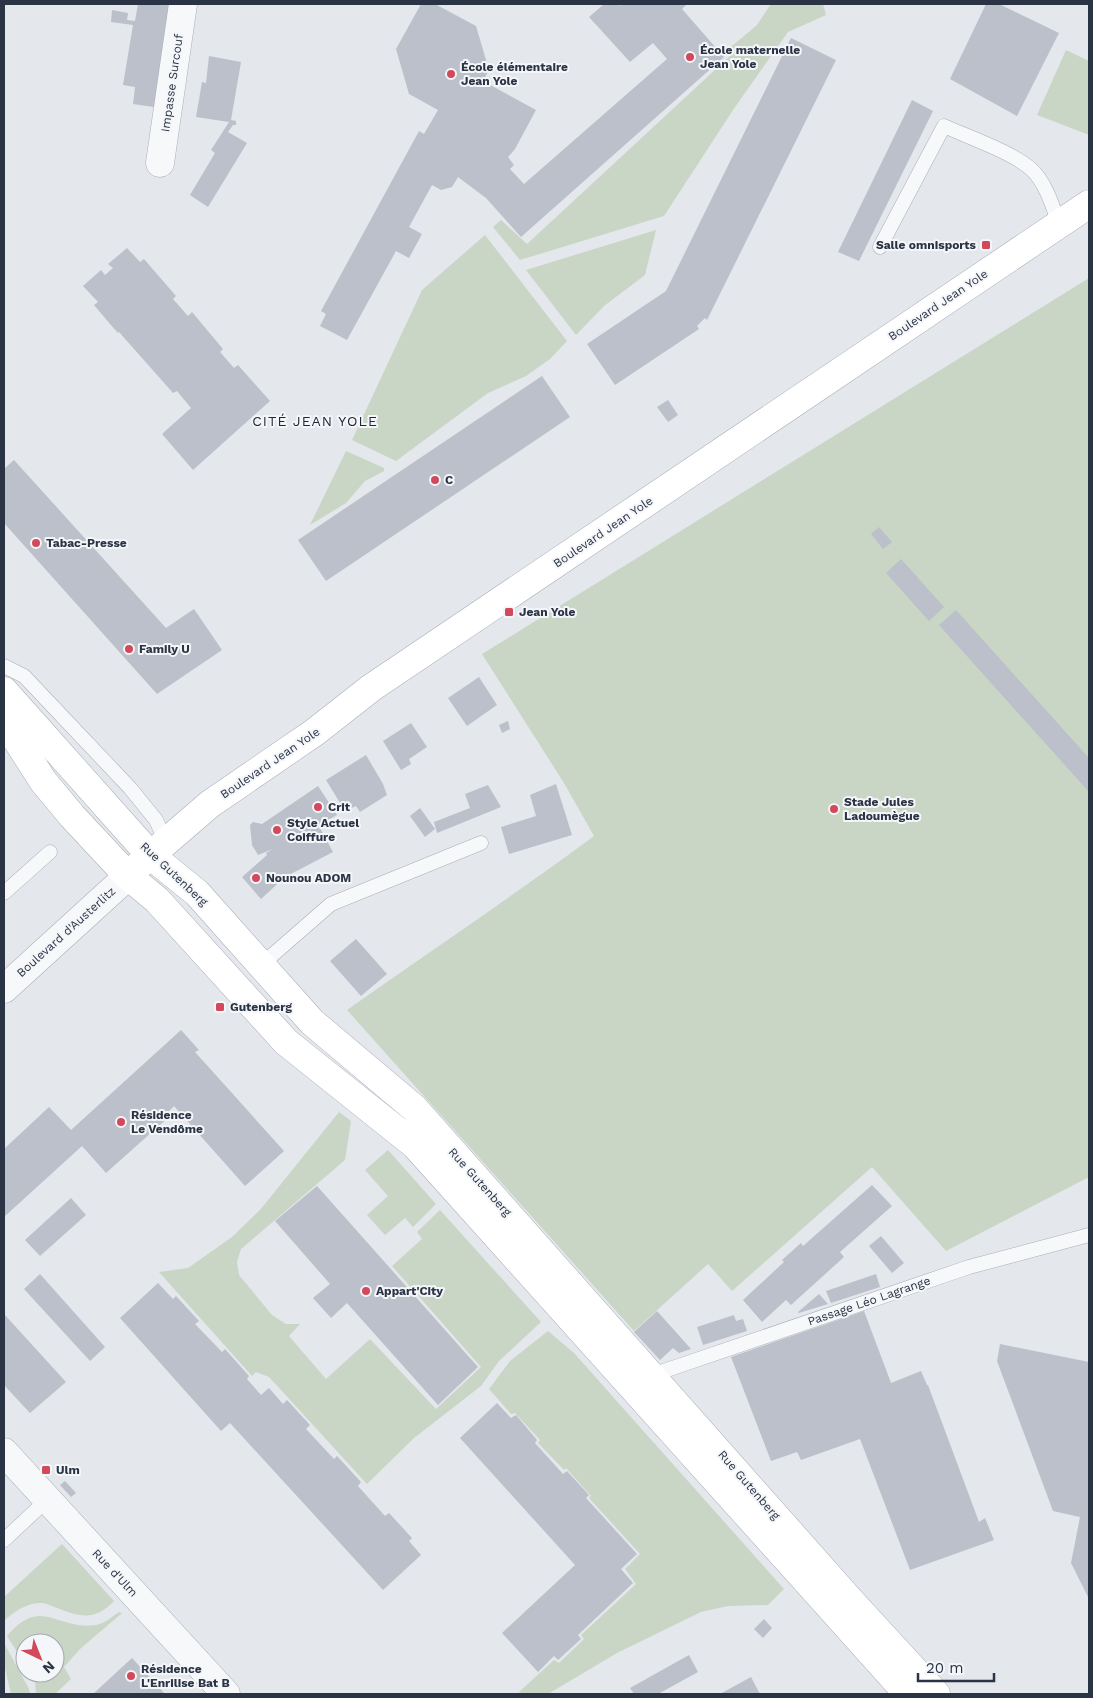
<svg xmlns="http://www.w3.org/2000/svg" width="1093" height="1698" viewBox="0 0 1093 1698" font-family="'Work Sans',sans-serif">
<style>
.green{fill:#c9d6c5}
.building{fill:#bbc0ca}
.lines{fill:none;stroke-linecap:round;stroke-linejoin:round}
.service-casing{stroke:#a9aeb7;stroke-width:15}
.minor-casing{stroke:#a9aeb7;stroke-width:29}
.tertiary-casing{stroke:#a9aeb7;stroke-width:29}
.secondary-casing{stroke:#a9aeb7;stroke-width:29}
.service{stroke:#f7f8fa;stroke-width:14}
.minor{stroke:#f7f8fa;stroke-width:28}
.tertiary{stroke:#f7f8fa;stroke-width:28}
.secondary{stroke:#fff;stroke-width:28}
.poi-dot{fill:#d1495b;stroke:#f4f6f9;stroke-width:2}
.labels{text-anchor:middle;stroke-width:4;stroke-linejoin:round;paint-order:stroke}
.poi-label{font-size:12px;font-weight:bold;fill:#2b3445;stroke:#f4f6f9;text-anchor:start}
.street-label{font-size:12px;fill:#2b3445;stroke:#f4f6f9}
.neighbourhood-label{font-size:14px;letter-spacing:1px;fill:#1d2536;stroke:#f4f6f9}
</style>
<rect width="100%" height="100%" fill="#e4e7ec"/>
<g class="green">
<polygon points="771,4 823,4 826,15 788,32 733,110 664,216 520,260 493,227 501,220 527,244 730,56 726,51 757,25"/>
<polygon points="1066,50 1089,61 1089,135 1037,115"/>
<polygon points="656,230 645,275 604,306 576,335 526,270"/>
<polygon points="485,235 567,341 550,359 526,376 488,393 396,461 352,440 422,290"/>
<path d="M1089 278V1177L946 1251 872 1167 732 1291 708 1264 634 1331 347 1010C429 952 513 896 594 836L564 783 482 654Z"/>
<polygon points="346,451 384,468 384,471 365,481 346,503 310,525"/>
<polygon points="339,1112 351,1121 345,1160 241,1249 237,1262 239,1275 272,1315 286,1324 300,1324 289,1336 326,1379 370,1339 436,1409 481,1367 392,1266 422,1239 417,1232 440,1210 541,1322 499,1361 481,1386 414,1438 367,1484 269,1377 256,1372 252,1376 159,1272 188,1268 232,1237 260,1210"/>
<polygon points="388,1150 436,1204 413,1227 405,1218 385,1235 367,1215 388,1196 365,1170"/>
<polygon points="548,1331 574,1353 784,1589 768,1605 728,1606 701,1612 617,1653 548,1694 521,1694 519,1692 554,1660 559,1663 584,1639 581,1635 636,1584 625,1569 640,1554 589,1498 591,1496 566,1468 564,1470 538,1443 540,1440 515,1413 511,1414 489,1389 510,1361"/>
<path d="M62 1544 114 1601C95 1621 80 1617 57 1608 53 1607 47 1603 42 1603 28 1602 13 1612 4 1621V1597Z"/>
<path d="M119 1612 122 1613 80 1649 64 1667 71 1679 55 1694H36L35 1681 30 1673H55V1643H25V1664L7 1636C42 1595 56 1631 96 1625 104 1624 113 1616 119 1612Z"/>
<polygon points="4,1643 29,1689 30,1694 11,1694 4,1664"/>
</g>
<g class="building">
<polygon points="138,4 171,4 154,107 133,104 135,87 123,85 133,25 111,22 112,10 128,13 127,20 135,21"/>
<polygon points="421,4 435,4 476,26 489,70 483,81 536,110 515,149 508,157 514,165 510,169 524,184 667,59 653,43 630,62 589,17 604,4 618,4 619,6 621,4 687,4 682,9 724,57 521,237 486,198 458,177 452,187 441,190 432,185 409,227 422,234 409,258 396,251 347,340 320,326 326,314 321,311 419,131 424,134 438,110 409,94 396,49"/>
<polygon points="986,4 999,4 1059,33 1017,116 950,79"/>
<polygon points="791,38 836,60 707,320 705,318 697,326 699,329 615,385 587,344 666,291"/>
<polygon points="209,56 241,62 231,120 236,121 236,125 233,125 228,132 247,143 208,207 190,195 215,153 211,150 229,122 196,117 202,82 206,83"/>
<polygon points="912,100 933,111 859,261 838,252"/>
<polygon points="127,248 140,262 144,259 176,296 173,299 188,316 192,312 223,349 220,352 234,368 238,365 270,401 193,470 162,434 191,408 177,391 173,393 119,332 118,333 110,324 94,305 98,302 83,286 101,270 105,275 113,268 108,264"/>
<polygon points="542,376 570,417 326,581 298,540"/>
<polygon points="668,400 678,415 668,422 657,407"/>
<polygon points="14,460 166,628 194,609 222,650 157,694 4,523 4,469"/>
<polygon points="879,527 892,542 883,549 871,534"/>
<polygon points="901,559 944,607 929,621 886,573"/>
<polygon points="956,610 1089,758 1089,792 939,625"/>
<polygon points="479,677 497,705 467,726 448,698"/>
<polygon points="508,721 510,729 502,733 499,725"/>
<polygon points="411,723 427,747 409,759 411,764 401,770 383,741"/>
<polygon points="366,755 383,784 387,795 360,812 356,806 345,811 326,780"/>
<polygon points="556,784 572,835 509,854 501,827 536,816 530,795"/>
<polygon points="488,785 501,807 437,833 434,822 470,808 465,794"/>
<polygon points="318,786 337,815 306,832 319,826 333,852 285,877 261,899 242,877 267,855 266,853 273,849 258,855 252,845 250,825 253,822 262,824"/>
<polygon points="420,808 435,829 425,837 410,816"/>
<polygon points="356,939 387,974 361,996 330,961"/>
<polygon points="181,1030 199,1050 195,1052 284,1151 245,1186 174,1106 168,1112 171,1115 106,1173 82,1146 4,1217 4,1149 49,1107 71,1130"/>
<polygon points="872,1185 892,1206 840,1252 844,1257 791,1305 786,1300 762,1322 743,1300 784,1262 782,1260 801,1243 803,1246"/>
<polygon points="317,1186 478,1367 438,1405 347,1303 331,1318 313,1298 330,1284 275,1221"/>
<polygon points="71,1198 86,1215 40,1256 25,1240"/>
<polygon points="881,1236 904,1263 892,1273 869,1246"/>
<polygon points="40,1274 105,1347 90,1361 24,1289"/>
<polygon points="876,1274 880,1287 831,1303 826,1291"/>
<polygon points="158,1283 173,1299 176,1296 199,1321 195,1324 222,1352 225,1349 249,1376 247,1379 261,1395 269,1388 283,1404 287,1400 310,1425 306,1429 334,1459 337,1456 361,1482 358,1486 385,1516 389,1513 412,1538 409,1541 421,1555 383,1590 230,1423 221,1431 120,1318"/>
<polygon points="819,1294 828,1304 799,1313 798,1312"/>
<polygon points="657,1311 691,1349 679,1353 673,1348 660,1360 634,1332"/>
<polygon points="864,1311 891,1383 921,1371 927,1385 928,1385 979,1522 985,1518 994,1540 910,1570 860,1439 801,1460 797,1452 771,1461 731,1357"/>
<polygon points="4,1314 66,1382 30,1413 4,1385"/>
<polygon points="734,1315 736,1321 743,1319 747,1331 703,1345 697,1327"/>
<polygon points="1000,1344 1089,1362 1089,1597 1088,1597 1071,1563 1080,1517 1053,1511 997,1361"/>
<polygon points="497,1403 511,1418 516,1415 537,1440 535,1443 563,1474 567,1471 589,1495 586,1498 637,1554 621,1569 633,1583 578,1635 581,1639 558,1660 554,1656 538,1672 502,1633 575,1565 460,1438"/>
<polygon points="65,1481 76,1493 71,1497 60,1485"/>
<polygon points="764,1619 772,1628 763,1638 754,1629"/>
<polygon points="689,1655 698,1672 658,1694 634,1694 630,1688"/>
<polygon points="132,1658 165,1694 93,1694"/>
<polygon points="751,1677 760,1694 720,1694"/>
</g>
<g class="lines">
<defs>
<g id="service">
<path d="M880 247 944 126C968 137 1012 152 1031 169 1045 181 1053 207 1059 224"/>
<polyline points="4,666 24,676 130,788 156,820 166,842"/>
<polyline points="4,893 50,852"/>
<polyline points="261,965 331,904 481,843"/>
<polyline points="652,1375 969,1267 1089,1235"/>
<polyline points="4,1540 47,1500"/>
</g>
<g id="minor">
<polyline points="160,163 183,4"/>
<polyline points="4,1452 226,1694"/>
</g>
<polyline id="tertiary" points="4,989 128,876"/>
<g id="secondary">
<polyline points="4,691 150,855 197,893 312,1022 414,1108 847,1597 936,1694"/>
<polyline points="4,720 43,781 72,816 128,876 157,900 286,1042 415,1145 908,1694"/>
<polyline points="138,866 210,804 315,732 371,688 1089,204"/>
</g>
</defs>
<use href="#service" class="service-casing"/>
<use href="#minor" class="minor-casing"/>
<use href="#tertiary" class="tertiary-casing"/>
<use href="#secondary" class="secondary-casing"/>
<use href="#service" class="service"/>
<use href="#minor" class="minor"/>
<use href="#tertiary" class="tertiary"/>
<use href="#secondary" class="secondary"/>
</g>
<g class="poi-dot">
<circle cx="690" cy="57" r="5"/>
<circle cx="451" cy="74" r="5"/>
<rect x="981" y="240" width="10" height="10" rx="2.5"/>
<circle cx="435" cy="480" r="5"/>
<circle cx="36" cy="543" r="5"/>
<rect x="504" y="607" width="10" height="10" rx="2.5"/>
<circle cx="129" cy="649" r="5"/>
<circle cx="318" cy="807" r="5"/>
<circle cx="834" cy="809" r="5"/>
<circle cx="277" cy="830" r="5"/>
<circle cx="256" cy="878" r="5"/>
<rect x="215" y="1002" width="10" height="10" rx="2.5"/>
<circle cx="121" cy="1122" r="5"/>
<circle cx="366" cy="1291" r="5"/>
<rect x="41" y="1465" width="10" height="10" rx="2.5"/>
<circle cx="131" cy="1676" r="5"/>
</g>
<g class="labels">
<g class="poi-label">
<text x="700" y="54">École maternelle<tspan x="700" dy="14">Jean Yole</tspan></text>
<text x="461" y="71">École élémentaire<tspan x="461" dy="14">Jean Yole</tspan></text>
<text x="976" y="249" text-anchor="end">Salle omnisports</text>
<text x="445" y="484">C</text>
<text x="46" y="547">Tabac-Presse</text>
<text x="519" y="616">Jean Yole</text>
<text x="139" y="653">Family U</text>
<text x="844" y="806">Stade Jules<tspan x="844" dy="14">Ladoumègue</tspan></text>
<text x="328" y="811">Crit</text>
<text x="287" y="827">Style Actuel<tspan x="287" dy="14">Coiffure</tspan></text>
<text x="266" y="882">Nounou ADOM</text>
<text x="230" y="1011">Gutenberg</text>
<text x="131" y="1119">Résidence<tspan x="131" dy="14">Le Vendôme</tspan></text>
<text x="376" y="1295">Appart'City</text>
<text x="56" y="1474">Ulm</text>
<text x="141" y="1673">Résidence<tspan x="141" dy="14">L'Enrilise Bat B</tspan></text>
</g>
<g class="street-label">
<text transform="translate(172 83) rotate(-82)" y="4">Impasse Surcouf</text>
<text transform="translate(938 305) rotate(-34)" y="4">Boulevard Jean Yole</text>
<text transform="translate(603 532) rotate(-34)" y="4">Boulevard Jean Yole</text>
<text transform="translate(270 763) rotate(-34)" y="4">Boulevard Jean Yole</text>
<text transform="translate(174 874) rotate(43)" y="4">Rue Gutenberg</text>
<text transform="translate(66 932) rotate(-42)" y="4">Boulevard d'Austerlitz</text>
<text transform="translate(480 1182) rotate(48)" y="4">Rue Gutenberg</text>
<text transform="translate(869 1301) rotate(-19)" y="4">Passage Léo Lagrange</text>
<text transform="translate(749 1485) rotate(49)" y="4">Rue Gutenberg</text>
<text transform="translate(115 1573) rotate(47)" y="4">Rue d'Ulm</text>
</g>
<g class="neighbourhood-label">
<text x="315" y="426">CITÉ JEAN YOLE</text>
</g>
</g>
<rect width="1093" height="1698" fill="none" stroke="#2b3445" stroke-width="10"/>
<g transform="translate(40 1658) rotate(137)"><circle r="24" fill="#f4f6f9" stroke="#a4a8b1"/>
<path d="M0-4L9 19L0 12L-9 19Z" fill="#d1495b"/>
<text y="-8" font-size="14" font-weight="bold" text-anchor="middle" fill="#2b3445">N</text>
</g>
<path d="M918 1673v8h76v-8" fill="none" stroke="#2b3445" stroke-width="2.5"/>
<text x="926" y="1673" font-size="15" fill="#2b3445" stroke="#f4f6f9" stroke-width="4" paint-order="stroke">20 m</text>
</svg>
